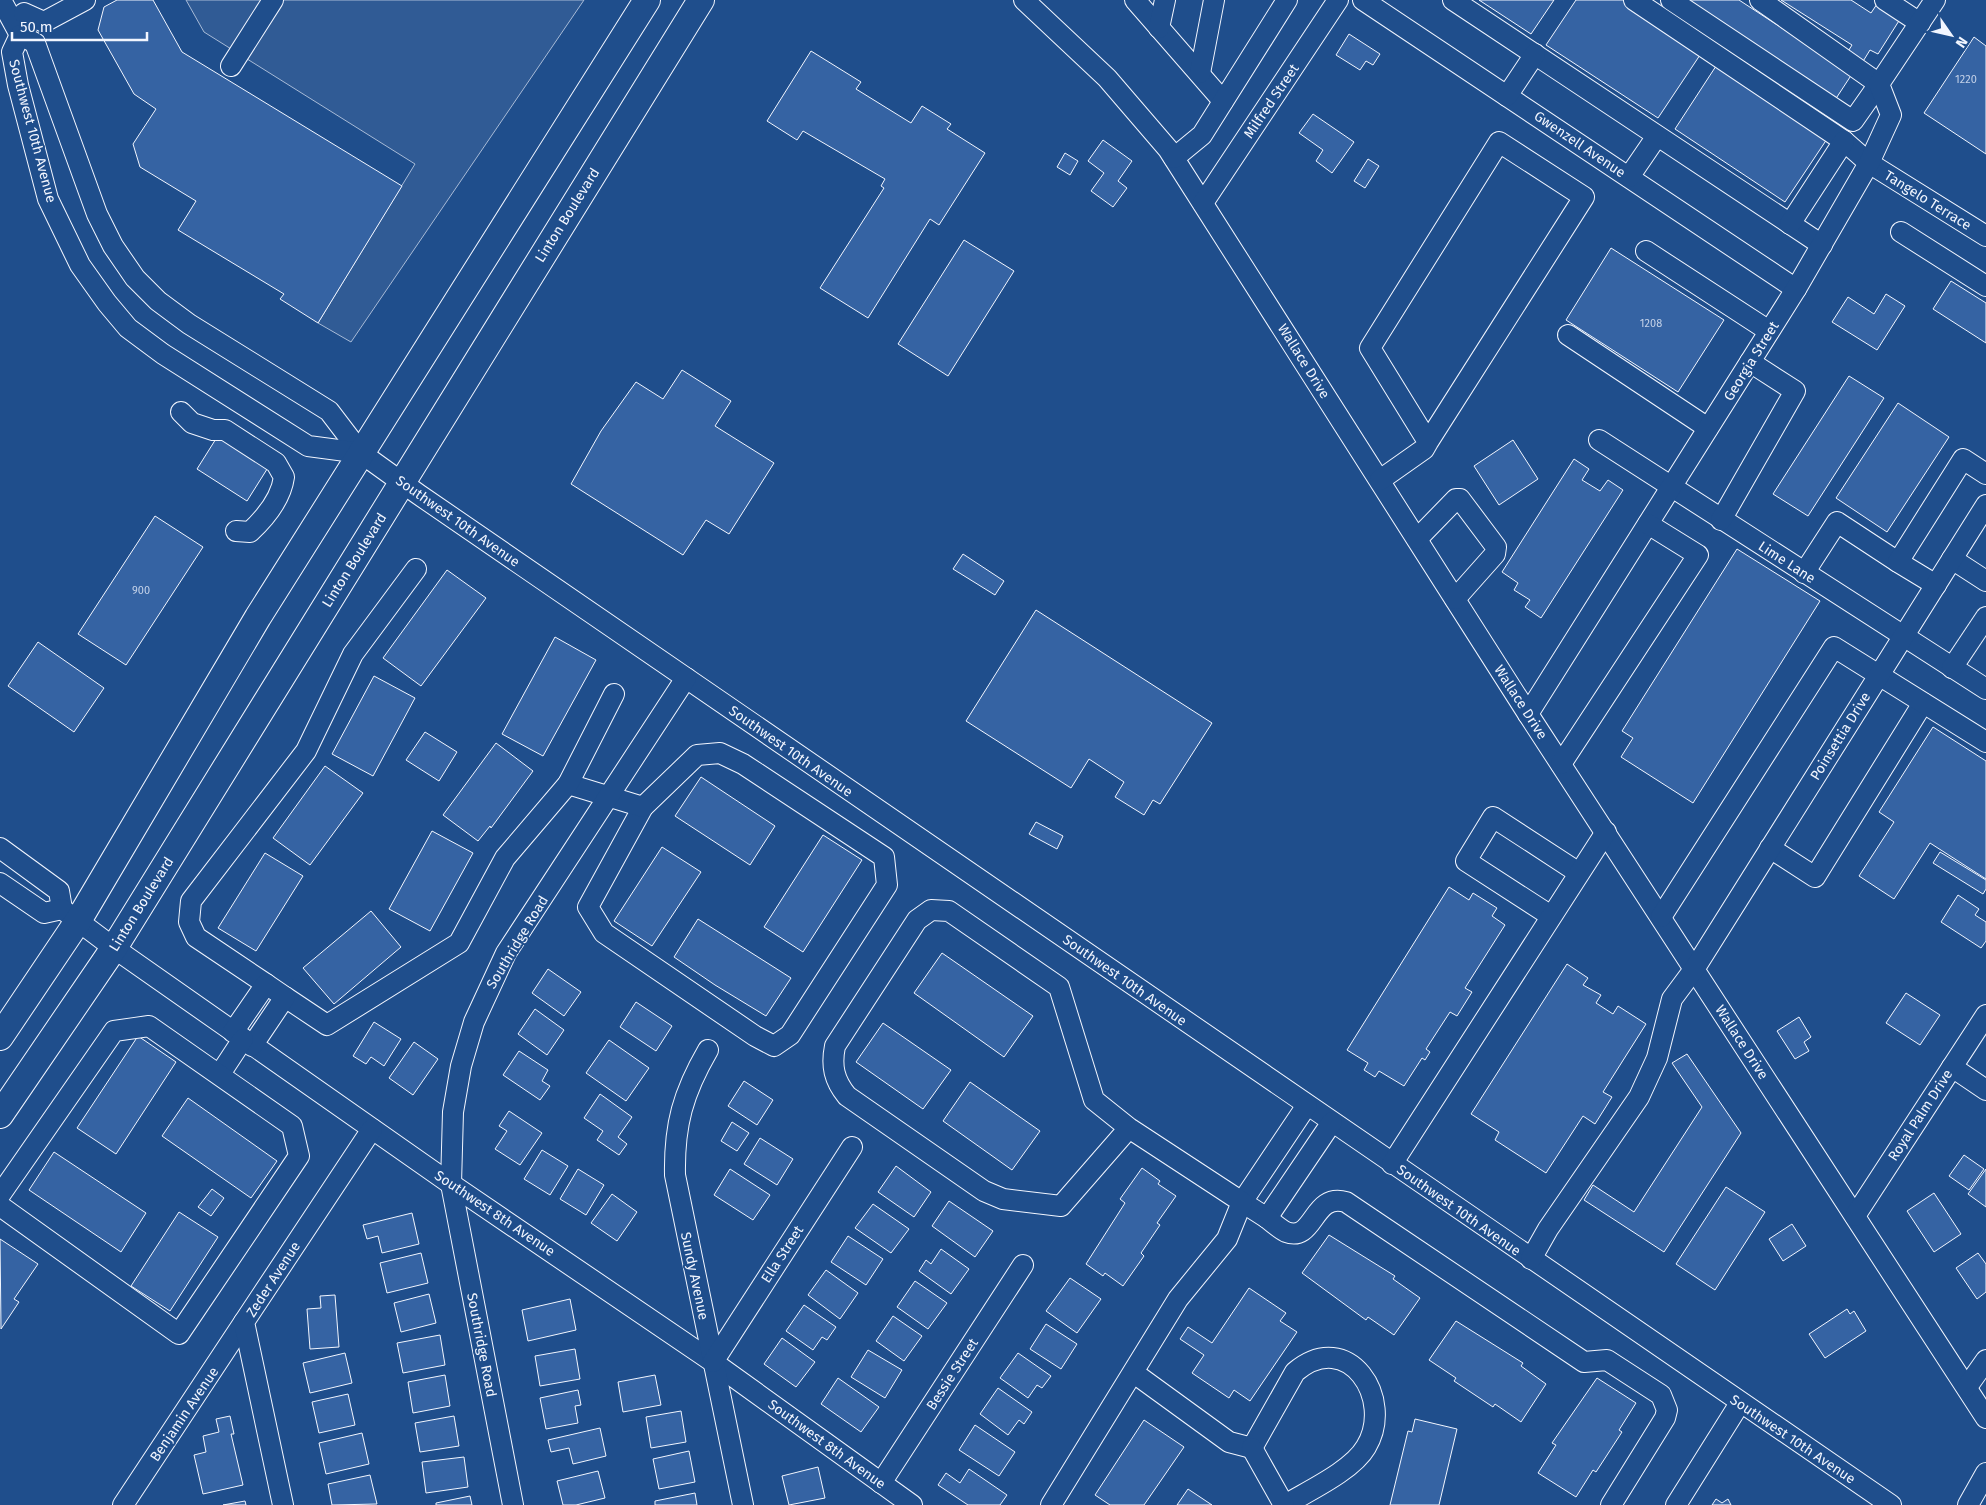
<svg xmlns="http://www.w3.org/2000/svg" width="1986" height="1505" viewBox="0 0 1986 1505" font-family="'Fira Sans',sans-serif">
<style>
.parking{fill:#305b95;stroke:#a8bbd7}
.building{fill:#3563a3;stroke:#f2f6ff}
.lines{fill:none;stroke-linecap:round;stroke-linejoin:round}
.minor-casing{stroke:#f2f6ff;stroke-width:22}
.major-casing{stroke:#f2f6ff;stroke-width:28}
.minor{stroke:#1f4e8c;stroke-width:20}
.major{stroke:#1f4e8c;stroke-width:26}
.labels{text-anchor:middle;stroke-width:4;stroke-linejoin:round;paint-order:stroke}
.number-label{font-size:11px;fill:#c3d1e8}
.street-label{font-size:14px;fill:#f2f6ff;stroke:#1f4e8c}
</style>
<rect width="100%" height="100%" fill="#1f4e8c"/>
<polygon class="parking" points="186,0 584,0 351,342 318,323 415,164 204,32"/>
<g class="building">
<polygon points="117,0 153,0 182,52 402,186 318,323 280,299 284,294 178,230 196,201 140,167 133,144 156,109 134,94 98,30 104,7"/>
<polygon points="1479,0 1554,0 1531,34"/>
<polygon points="1576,0 1623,0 1702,52 1658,118 1546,45"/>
<polygon points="1683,0 1739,0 1852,74 1835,100"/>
<polygon points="1781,0 1851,0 1871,13 1879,1 1902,16 1878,54 1870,50 1862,63 1847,53 1852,45"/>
<polygon points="1349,34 1380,54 1373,65 1366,61 1360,70 1336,55"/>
<polygon points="1974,37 1986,46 1986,154 1924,113"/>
<polygon points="811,51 861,82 856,89 911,123 922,106 951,124 947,129 985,153 939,225 930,219 868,318 820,288 884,188 881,186 885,179 803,131 797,140 767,121"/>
<polygon points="1718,63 1829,136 1785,202 1675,129"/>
<polygon points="1313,114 1354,142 1332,173 1316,161 1323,150 1299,133"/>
<polygon points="1103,140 1132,161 1118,181 1127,188 1113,207 1091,191 1104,173 1088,161"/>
<polygon points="1065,153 1078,161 1070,175 1057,167"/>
<polygon points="1368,159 1379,166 1365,188 1354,181"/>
<polygon points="964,240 1014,271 948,376 898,344"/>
<polygon points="1611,248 1724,320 1678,392 1566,320"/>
<polygon points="1951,281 1986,303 1986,343 1933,309"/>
<polygon points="1886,294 1905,306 1877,350 1832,322 1848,297 1874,314"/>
<polygon points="682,370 731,401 715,426 774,463 729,534 706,520 683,555 571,484 601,431 636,382 663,399"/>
<polygon points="1849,376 1884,398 1808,516 1773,494"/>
<polygon points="1898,403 1949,437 1887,532 1836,498"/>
<polygon points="219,434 269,466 247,501 197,469"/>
<polygon points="1513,440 1538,479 1499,505 1474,466"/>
<polygon points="1574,459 1589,469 1582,480 1600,491 1608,480 1623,490 1541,618 1525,607 1530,600 1514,590 1518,583 1502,572"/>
<polygon points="155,516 203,547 126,665 78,634"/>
<polygon points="1737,549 1820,601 1693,803 1621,757 1633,738 1622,731"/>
<polygon points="963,554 1004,581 995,595 953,569"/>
<polygon points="447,570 486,598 421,686 383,658"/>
<polygon points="1036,610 1212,723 1160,804 1153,800 1144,815 1115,797 1124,782 1089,759 1071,788 966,721"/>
<polygon points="555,637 596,660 543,756 502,734"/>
<polygon points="38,642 104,688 74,732 8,686"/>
<polygon points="374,676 415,698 373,776 332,754"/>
<polygon points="1933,727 1986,761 1986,879 1930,843 1894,899 1859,876 1894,822 1879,812"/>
<polygon points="425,732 457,752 439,781 406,760"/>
<polygon points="496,743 533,771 491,828 490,826 478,841 443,815"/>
<polygon points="325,766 363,793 310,865 273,838"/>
<polygon points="701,777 775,826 750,865 675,816"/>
<polygon points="1036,822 1063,836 1057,849 1029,834"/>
<polygon points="432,831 473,853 430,931 389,909"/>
<polygon points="823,835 862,860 803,952 764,927"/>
<polygon points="662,847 701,872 652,946 614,921"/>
<polygon points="1940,852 1986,880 1986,889 1983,894 1933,863"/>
<polygon points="265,853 303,876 256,951 218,928"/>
<polygon points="1449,887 1469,900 1473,893 1497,908 1492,916 1505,925 1465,988 1472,992 1457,1016 1450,1012 1426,1049 1430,1052 1425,1060 1422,1058 1404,1086 1379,1071 1375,1077 1364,1070 1368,1063 1347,1050"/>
<polygon points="1958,895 1979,909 1975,915 1986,922 1986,941 1981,948 1941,922"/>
<polygon points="371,911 401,947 334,1004 303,968"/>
<polygon points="698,919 791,978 766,1016 715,985 674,957"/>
<polygon points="942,953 1033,1016 1004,1057 914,993"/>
<polygon points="1567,964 1588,978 1583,985 1601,995 1596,1003 1613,1014 1618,1006 1646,1024 1603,1092 1612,1097 1595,1124 1583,1116 1546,1173 1495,1140 1499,1132 1471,1114"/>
<polygon points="548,969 581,992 564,1016 532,993"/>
<polygon points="1906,993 1940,1015 1920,1045 1886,1023"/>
<polygon points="636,1002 672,1026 656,1051 620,1027"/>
<polygon points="535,1009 564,1030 547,1055 518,1034"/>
<polygon points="1799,1017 1811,1037 1804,1042 1809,1051 1795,1059 1777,1031"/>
<polygon points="374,1022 401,1039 384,1066 371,1057 366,1064 353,1056"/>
<polygon points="883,1023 951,1070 923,1109 856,1062"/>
<polygon points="138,1036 176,1062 116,1154 77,1128"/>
<polygon points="609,1040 649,1068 626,1101 586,1073"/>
<polygon points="414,1042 438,1059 413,1095 389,1078"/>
<polygon points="519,1051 548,1070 542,1081 550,1086 540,1100 503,1075"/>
<polygon points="1687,1054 1741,1133 1664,1252 1584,1200 1593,1185 1634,1212 1702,1107 1672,1063"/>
<polygon points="744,1081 773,1100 757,1125 728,1106"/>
<polygon points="970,1082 1040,1131 1012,1170 943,1121"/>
<polygon points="600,1094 632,1117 618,1137 627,1144 619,1155 597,1140 603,1131 584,1118"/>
<polygon points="188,1098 277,1161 251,1198 162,1136"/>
<polygon points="509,1111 542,1133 520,1165 495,1149 507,1131 499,1126"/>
<polygon points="732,1122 749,1133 737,1151 721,1141"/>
<polygon points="760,1138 793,1159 777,1185 744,1164"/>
<polygon points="542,1150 568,1166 550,1195 524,1179"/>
<polygon points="54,1152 146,1213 121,1252 29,1190"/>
<polygon points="1964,1155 1984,1169 1969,1190 1949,1176"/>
<polygon points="896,1166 931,1192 914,1217 878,1192"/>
<polygon points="1142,1168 1160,1181 1158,1184 1176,1196 1157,1223 1160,1225 1141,1253 1144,1256 1123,1286 1105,1273 1103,1276 1086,1264 1125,1203 1120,1199"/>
<polygon points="578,1169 604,1185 586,1215 560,1199"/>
<polygon points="730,1169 770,1195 753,1220 714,1195"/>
<polygon points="1986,1169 1986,1207 1968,1194"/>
<polygon points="1726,1187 1765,1212 1715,1290 1676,1264"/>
<polygon points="212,1189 224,1198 211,1216 198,1207"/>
<polygon points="1934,1193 1961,1234 1934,1252 1907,1211"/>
<polygon points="612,1194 637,1212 617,1241 591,1223"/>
<polygon points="949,1201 993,1231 975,1257 932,1226"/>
<polygon points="873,1204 909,1229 891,1253 855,1228"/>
<polygon points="179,1212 218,1237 170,1311 131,1286"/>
<polygon points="412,1213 419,1244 382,1253 378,1236 367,1239 363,1225"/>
<polygon points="1792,1224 1806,1246 1783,1261 1769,1239"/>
<polygon points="1329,1235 1395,1276 1393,1279 1420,1298 1394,1335 1368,1317 1366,1320 1302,1273"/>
<polygon points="848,1236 883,1259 866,1285 831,1262"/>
<polygon points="0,1239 38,1264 14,1299 19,1302 1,1329"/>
<polygon points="941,1249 969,1269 951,1294 919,1271 926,1260 931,1264"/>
<polygon points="421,1253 428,1283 387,1293 380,1263"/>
<polygon points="1978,1253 1986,1264 1986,1292 1977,1299 1956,1268"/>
<polygon points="826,1270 858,1293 840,1319 808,1295"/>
<polygon points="1070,1278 1101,1299 1077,1333 1046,1311"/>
<polygon points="915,1281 947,1303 928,1329 897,1307"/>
<polygon points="1249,1288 1286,1313 1280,1321 1297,1332 1250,1401 1234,1390 1229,1398 1192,1373 1204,1355 1180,1339 1188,1327 1212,1343"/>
<polygon points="429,1294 436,1323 401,1332 394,1303"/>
<polygon points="335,1295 339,1347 310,1349 307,1309 321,1308 320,1296"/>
<polygon points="570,1299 576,1330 528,1341 522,1310"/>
<polygon points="804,1305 836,1327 827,1340 822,1337 813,1350 786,1331"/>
<polygon points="1847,1309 1850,1314 1854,1311 1866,1331 1825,1358 1809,1334"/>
<polygon points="893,1316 922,1336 904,1361 876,1341"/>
<polygon points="1456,1321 1523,1363 1521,1366 1546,1384 1521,1422 1495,1404 1493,1407 1454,1381 1456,1378 1429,1360"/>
<polygon points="1046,1324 1077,1344 1061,1369 1030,1349"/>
<polygon points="440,1335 445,1365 403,1373 397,1343"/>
<polygon points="782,1338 815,1362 796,1387 764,1364"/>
<polygon points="575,1349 580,1379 540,1386 535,1356"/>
<polygon points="868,1350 902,1370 885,1398 851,1377"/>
<polygon points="345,1353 352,1383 310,1393 303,1363"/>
<polygon points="1018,1353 1051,1376 1042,1388 1037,1385 1028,1398 1000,1378"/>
<polygon points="445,1375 450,1406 413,1413 408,1382"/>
<polygon points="655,1375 661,1405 623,1412 618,1382"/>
<polygon points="838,1378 879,1407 861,1432 821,1404"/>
<polygon points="1597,1378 1636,1403 1619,1430 1622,1432 1596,1472 1593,1470 1576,1497 1538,1473 1556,1445 1552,1443"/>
<polygon points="998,1388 1032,1412 1024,1424 1019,1420 1008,1435 980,1414"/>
<polygon points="578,1390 581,1405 575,1406 578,1423 546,1429 540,1398"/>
<polygon points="348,1394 355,1425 319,1433 312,1402"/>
<polygon points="681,1411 686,1442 651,1448 646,1417"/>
<polygon points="230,1416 234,1434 231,1434 243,1485 203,1494 194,1455 206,1452 203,1436 219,1432 216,1419"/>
<polygon points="454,1416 459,1446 420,1452 415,1423"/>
<polygon points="1415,1419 1457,1429 1439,1505 1390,1505 1408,1431 1412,1432"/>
<polygon points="1144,1420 1184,1447 1144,1505 1110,1505 1095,1495"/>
<polygon points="975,1425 1015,1452 999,1476 959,1450"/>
<polygon points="600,1428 606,1456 573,1464 569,1448 551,1452 548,1440"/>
<polygon points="362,1433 369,1464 326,1474 319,1443"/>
<polygon points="689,1451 695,1482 659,1489 653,1459"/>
<polygon points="464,1457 468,1487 426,1493 422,1462"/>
<polygon points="818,1467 825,1498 789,1505 782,1476"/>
<polygon points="969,1469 1007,1495 1000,1505 968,1505 938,1485 946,1473 960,1483"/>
<polygon points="598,1471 605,1498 576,1505 563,1505 557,1481"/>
<polygon points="370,1475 377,1504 332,1505 328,1484"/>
<polygon points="1188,1489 1212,1505 1177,1505"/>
<polygon points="695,1493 697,1505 655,1505 655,1501"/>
<polygon points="470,1496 472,1505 436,1505 436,1503"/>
<polygon points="1716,1499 1722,1503 1728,1499 1731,1505 1712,1505"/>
<polygon points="245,1501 246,1505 223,1505"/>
</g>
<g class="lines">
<defs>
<g id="minor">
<polyline points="1,0 20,35 35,43 97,214 113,246 135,278 158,301 189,324 329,411 361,453 418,494 1891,1505"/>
<polyline points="1024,0 1107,78 1168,149 1528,714 1986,1418"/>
<polyline points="1135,0 1223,101"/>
<polyline points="1363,0 1796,289"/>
<polyline points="1453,0 1822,245"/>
<polyline points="1634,0 1844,141 1869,163 1986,236"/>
<polyline points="1671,0 1853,121 1879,84 1760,0"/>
<polyline points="1885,0 1920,23"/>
<polyline points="24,13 44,22 85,0"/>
<polyline points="1159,28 1165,0"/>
<polyline points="20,35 12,52 18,85 48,199 80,265 107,303 128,328 163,354 308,446 361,453"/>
<polyline points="231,66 273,0"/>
<polyline points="1200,73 1214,0"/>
<polyline points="1507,96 1535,54"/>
<polyline points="1174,158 1202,135 1287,0"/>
<polyline points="1629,177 1657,136"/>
<polyline points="1203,203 1338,0"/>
<polyline points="1790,224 1844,141"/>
<polyline points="1901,232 1986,286"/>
<polyline points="1646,251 1769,331"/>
<polyline points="1568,335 1708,428"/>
<path d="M181 412 192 423 213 430H225L276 463 284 477C281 499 266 517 250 532L236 531"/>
<polyline points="1599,440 1986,689"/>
<polyline points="1380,480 1424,449 1428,442 1584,197 1499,142 1370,348 1428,442"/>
<polyline points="1721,520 1795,391 1750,362"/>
<polyline points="1417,539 1456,499 1460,499 1496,547 1495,554 1455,599"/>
<polyline points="1952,559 1986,581"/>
<polyline points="1804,573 1837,522 1898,562"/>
<polyline points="1936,585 1898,562 1963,459 1986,474"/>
<polyline points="1952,668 1986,617"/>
<polyline points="1528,714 1796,289 1869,163 1891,115 1879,84 1935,0"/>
<polygon points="720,753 743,764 884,857 887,885 790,1035 774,1046 755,1036 604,933 588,907 643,807 697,755"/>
<polyline points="1561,764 1698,555 1648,524"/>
<polyline points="568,784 643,807"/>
<polyline points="0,848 59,891 62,909 114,948 451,1184 713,1362 912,1505"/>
<polyline points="1770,848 1815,877 1923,703"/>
<polyline points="0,883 44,913 62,909"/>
<polyline points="1551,916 1466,861 1493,817 1579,873"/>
<polyline points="1661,917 1834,647 1986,742"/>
<polyline points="266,984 196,937 189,922 191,901 306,751 353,654 416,569"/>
<polyline points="285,997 327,1025 459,943 505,858 568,784 614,694"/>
<polyline points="233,1032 266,984 285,997 252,1046"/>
<path d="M708 1050C683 1093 674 1125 675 1175L743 1505"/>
<polyline points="1952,1067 1986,1090"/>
<polyline points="220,1074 243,1039"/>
<polyline points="1307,1105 1242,1202 1267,1218 1332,1122"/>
<polyline points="1392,1164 1606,832"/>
<polyline points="0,1195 114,1031 149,1026 292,1126 299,1156 179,1334 0,1206"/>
<polyline points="1855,1216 1986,1015"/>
<path d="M1267 1218C1273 1223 1280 1229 1286 1232 1315 1243 1312 1192 1346 1202L1584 1362 1607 1360 1661 1395 1667 1410 1665 1418 1611 1505"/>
<polyline points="1531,1259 1548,1229 1639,1097 1657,1058 1672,999 1695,968 1986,505"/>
<polyline points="713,1362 852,1147"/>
<path d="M1134 1373 1229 1442 1252 1448 1295 1372C1348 1327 1395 1399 1366 1447 1352 1471 1308 1491 1285 1505"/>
<polyline points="1967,1387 1986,1360"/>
<polyline points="1252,1448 1284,1505"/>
<polyline points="881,1483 1023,1265"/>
<polyline points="123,1505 244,1322"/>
<polyline points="283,1505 244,1322 372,1129"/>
<polyline points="513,1505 451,1184 453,1112 461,1066 474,1022 506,953 686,678"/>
<path d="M1051 1505 1178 1299 1227 1239 1242 1202 1129 1128 1094 1100 1059 987 949 911 931 910 917 920 835 1046C831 1066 834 1080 847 1096L984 1191 1003 1199 1061 1206 1129 1128"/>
<polyline points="1676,1505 1740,1403"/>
<polyline points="1968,1505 1986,1473"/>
</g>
<g id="major">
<polyline points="0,1037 78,921 258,617 647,0"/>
<polyline points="0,1115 114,948 701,0"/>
</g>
</defs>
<use href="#minor" class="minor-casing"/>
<use href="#major" class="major-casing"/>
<use href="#minor" class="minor"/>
<use href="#major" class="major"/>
</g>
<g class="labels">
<g class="number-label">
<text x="1966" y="83">1220</text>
<text x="1651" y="327">1208</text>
<text x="141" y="594">900</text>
</g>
<g class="street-label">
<text transform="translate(1271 101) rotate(-56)" y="5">Milfred Street</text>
<text transform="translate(33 131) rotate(75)" y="5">Southwest 10th Avenue</text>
<text transform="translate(1580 144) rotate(34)" y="5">Gwenzell Avenue</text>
<text transform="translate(1928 200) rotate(32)" y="5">Tangelo Terrace</text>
<text transform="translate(567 215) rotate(-58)" y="5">Linton Boulevard</text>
<text transform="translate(1304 361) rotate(58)" y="5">Wallace Drive</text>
<text transform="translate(1751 361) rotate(-58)" y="5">Georgia Street</text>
<text transform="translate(458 521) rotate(35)" y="5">Southwest 10th Avenue</text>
<text transform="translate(354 560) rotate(-58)" y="5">Linton Boulevard</text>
<text transform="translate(1787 562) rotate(33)" y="5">Lime Lane</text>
<text transform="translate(1521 702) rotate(57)" y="5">Wallace Drive</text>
<text transform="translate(1840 736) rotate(-58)" y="5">Poinsettia Drive</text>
<text transform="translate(791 751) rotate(35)" y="5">Southwest 10th Avenue</text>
<text transform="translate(141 904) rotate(-58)" y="5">Linton Boulevard</text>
<text transform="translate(517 942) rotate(-59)" y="5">Southridge Road</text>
<text transform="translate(1125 980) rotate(35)" y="5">Southwest 10th Avenue</text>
<text transform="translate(1742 1042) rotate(57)" y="5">Wallace Drive</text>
<text transform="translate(1920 1115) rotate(-57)" y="5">Royal Palm Drive</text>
<text transform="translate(1459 1210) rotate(35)" y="5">Southwest 10th Avenue</text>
<text transform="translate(495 1213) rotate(34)" y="5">Southwest 8th Avenue</text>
<text transform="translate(782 1254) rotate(-57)" y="5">Ella Street</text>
<text transform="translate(695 1276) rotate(78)" y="5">Sundy Avenue</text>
<text transform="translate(273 1279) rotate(-57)" y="5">Zeder Avenue</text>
<text transform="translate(482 1345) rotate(79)" y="5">Southridge Road</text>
<text transform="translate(952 1374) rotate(-57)" y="5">Bessie Street</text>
<text transform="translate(184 1414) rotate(-56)" y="5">Benjamin Avenue</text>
<text transform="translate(1793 1439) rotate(34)" y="5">Southwest 10th Avenue</text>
<text transform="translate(827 1444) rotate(36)" y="5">Southwest 8th Avenue</text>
</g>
</g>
<g transform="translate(1951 35) rotate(124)" stroke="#1f4e8c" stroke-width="4" paint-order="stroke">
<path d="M0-4L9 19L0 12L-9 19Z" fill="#f2f6ff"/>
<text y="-8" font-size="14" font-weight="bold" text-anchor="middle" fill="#f2f6ff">N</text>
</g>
<path d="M12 32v8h135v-8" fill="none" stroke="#f2f6ff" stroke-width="2.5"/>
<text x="20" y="32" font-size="15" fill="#f2f6ff" stroke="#1f4e8c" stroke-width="4" paint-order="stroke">50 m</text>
</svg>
